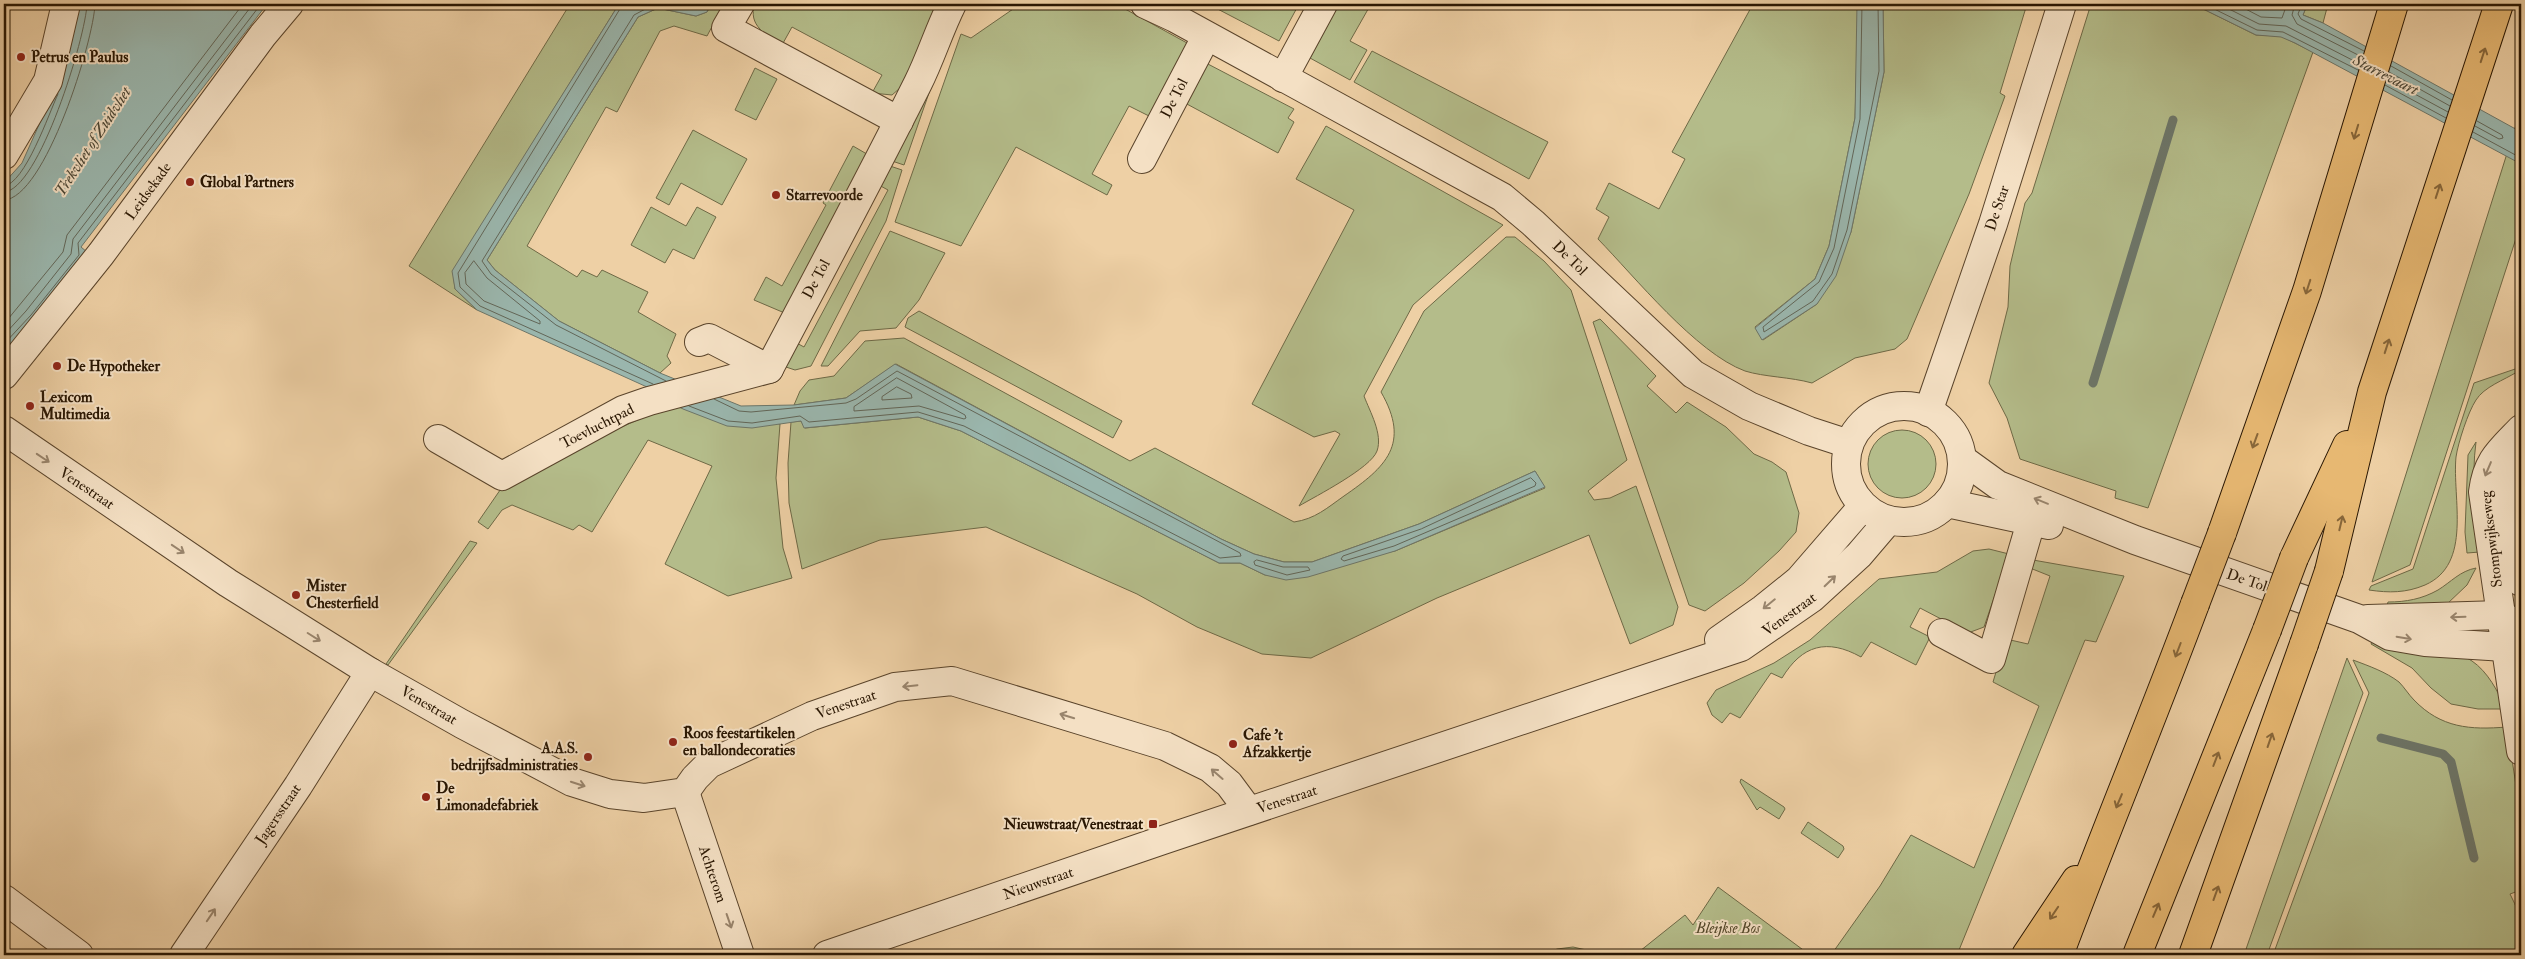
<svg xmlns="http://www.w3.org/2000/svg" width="2525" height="959" viewBox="0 0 2525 959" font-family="'IM FELL Double Pica',serif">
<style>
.green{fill:#b4bc8a;stroke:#6e6946}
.water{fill:#9ab6ad;stroke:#6d7669}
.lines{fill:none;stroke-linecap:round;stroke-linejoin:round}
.shore{stroke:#626658;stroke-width:1}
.stream{stroke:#6d7669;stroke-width:9}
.minor-casing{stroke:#5a442b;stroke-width:30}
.highway-casing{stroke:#291602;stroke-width:30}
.minor{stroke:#f4e0c4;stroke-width:28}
.highway{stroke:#e7b872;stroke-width:28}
.highway-bridge-casing{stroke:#291602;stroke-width:30;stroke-linecap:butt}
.highway-bridge{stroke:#e7b872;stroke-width:28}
.oneway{stroke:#88673a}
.oneway2{stroke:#99856d}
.poi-dot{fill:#8f2418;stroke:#f4e0c4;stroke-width:2}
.labels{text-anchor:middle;stroke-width:4;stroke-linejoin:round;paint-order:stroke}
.poi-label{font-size:15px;font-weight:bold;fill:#291602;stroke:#f4e0c4;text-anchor:start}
.street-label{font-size:15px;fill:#291602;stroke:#f4e0c4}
.park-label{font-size:15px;font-style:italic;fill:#53482b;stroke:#f4e0c4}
.water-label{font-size:16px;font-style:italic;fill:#4b4635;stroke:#f4e0c4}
</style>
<rect width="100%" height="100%" fill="#eed0a5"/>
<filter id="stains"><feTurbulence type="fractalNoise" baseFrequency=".004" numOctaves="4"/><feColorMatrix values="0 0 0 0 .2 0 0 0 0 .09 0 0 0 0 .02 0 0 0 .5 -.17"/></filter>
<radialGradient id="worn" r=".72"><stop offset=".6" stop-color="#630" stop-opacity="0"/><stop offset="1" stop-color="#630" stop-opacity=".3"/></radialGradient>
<g class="green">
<polygon points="570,4 619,4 453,271 455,289 477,310 409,266"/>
<polygon points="711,4 724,4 707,36 674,26 660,31 617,112 606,107 527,246 577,277 582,270 597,277 602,270 648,292 638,312 676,334 667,356 671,363 660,373 559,321 495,270 487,260 638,17 658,8 696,16 707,12"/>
<path d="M755 4H766L775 9 778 4H941L907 82 892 95 872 93 882 75 792 27 782 45C767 36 747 25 755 4Z"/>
<polygon points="1017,4 1116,4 1187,43 1149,116 1129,106 1092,174 1112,185 1107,195 1016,147 961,246 895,222 961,34 971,38 1016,7"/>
<polygon points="1208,4 1299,4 1279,41"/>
<polygon points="1339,4 1371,4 1350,41 1367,50 1350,80 1310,58"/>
<path d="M1753 4H1857L1858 19 1855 118 1829 246 1815 279 1755 327 1763 340 1817 304 1851 232 1884 72 1883 4H2027L2000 93 2005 96 1969 194 1907 339 1895 349 1855 358 1812 383C1791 377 1764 377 1745 371 1696 353 1635 277 1598 239L1609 217 1596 209 1609 183 1659 209 1685 159 1672 152Z"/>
<polygon points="2091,4 2193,4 2256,35 2281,36 2313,52 2148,508 2115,498 2116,491 2020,459 2007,418 1989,383 2008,307 2010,266 2025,203 2032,193"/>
<polygon points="2305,4 2328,4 2323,23 2303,15 2307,5"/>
<polygon points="1372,51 1548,142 1529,179 1354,82"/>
<polygon points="1206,63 1294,109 1288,118 1294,122 1278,153 1185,103"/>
<polygon points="939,64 904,165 889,160"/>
<polygon points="755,68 777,79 756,120 735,110"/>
<polygon points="2521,109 2521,223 2410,565 2372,582"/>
<path d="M1326 126 1503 225 1413 305 1364 396C1370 412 1383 434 1377 451 1371 468 1316 496 1299 506L1340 434 1335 431 1314 437 1252 404 1354 210 1296 179Z"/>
<polygon points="693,130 747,159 722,205 681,183 669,205 656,198"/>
<polygon points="853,146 872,157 787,314 754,300 766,277 782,286 826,205 823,203"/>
<polygon points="887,165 902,170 886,221 811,366 795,370 780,365 793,341 804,347 888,190 877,184"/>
<polygon points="651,207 686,226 697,207 716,217 694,259 673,249 665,263 631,245"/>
<polygon points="890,231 945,253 919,300 896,328 860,331 828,366 821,366"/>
<path d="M1506 237H1515L1544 261 1571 290 1627 460 1588 491 1594 500 1610 498 1636 486 1678 607 1673 625 1630 644 1589 535 1437 598 1311 658 1262 654 1197 627 1137 594 986 527 880 540 802 569 789 503 788 463 791 422 801 421 805 428 918 417 961 431 1219 563H1240L1265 575 1395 551 1545 488 1535 471 1419 524 1312 562H1284L1254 554 1221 539 896 364 846 398 794 405 800 391 809 380 834 376 865 341 904 338 1130 461 1155 448 1294 522C1315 519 1327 508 1344 496 1386 467 1411 444 1381 392L1424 311Z"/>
<polygon points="919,311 1122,421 1113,438 905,327 908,318"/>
<polygon points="1600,319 1656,376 1647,386 1676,413 1687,402 1726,427 1754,454 1772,462 1786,472 1799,513 1796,532 1779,551 1744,583 1705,611 1689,605 1593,322"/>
<path d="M2521 367V381L2517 372C2504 380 2484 387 2476 400 2468 412 2458 443 2456 457 2452 498 2473 564 2425 585 2406 593 2389 593 2369 590L2371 586 2413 569 2474 383Z"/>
<polygon points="670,406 780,424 776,478 783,548 792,578 728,596 665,564 712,466 648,440 592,532 579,525 573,530 512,505 502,510 488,529 478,522 507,480 522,470"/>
<circle cx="1902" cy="464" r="34"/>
<path d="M2476 442C2471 479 2476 515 2480 552L2467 553 2465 532 2468 455Z"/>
<polygon points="470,541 477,543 388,665 386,664"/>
<path d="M1989 549 2009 554 1984 627 1968 633 1920 608 1910 627 1930 637 1916 665 1871 642 1861 657C1827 638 1802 645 1782 678L1771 673 1740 718 1730 713 1722 723 1712 715 1707 703 1716 690 1774 663 1810 640 1879 579 1937 572 1973 551Z"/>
<polygon points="2033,560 2124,576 2096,642 2085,640 1957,955 1831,955 1880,886 1911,835 1974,868 2039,706 1993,682 2006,639 2028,644 2050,576 2030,568"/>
<path d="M2476 568 2467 585 2447 604 2386 609 2388 602C2406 602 2422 599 2438 590 2451 582 2460 571 2476 568Z"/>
<path d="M2374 638C2398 643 2453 648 2472 661 2487 671 2499 692 2505 709H2478L2451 704 2431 688 2412 668 2371 644Z"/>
<polygon points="2347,658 2363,693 2267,955 2244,955"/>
<path d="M2353 660C2369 666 2386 672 2399 682 2404 687 2409 695 2414 700 2441 728 2470 730 2507 727L2521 818V890L2510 894C2524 922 2524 927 2513 955H2273L2369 693Z"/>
<polygon points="1741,779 1784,807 1785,809 1779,819 1760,807 1757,810 1740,782"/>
<polygon points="1808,822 1843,846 1844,849 1838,858 1801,833"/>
<polygon points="1718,887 1810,955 1635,955 1685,915 1693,925"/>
<polygon points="1573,947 1604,954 1607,955 1544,955 1557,949"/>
</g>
<g class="water">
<polygon points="76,4 267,4 81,247 87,252 35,318 4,351 4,183 22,163 58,82"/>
<polygon points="619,4 711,4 707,12 696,16 658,8 638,17 487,260 495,270 559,321 660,373 741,406 794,405 846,398 895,364 1221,539 1254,554 1284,562 1312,562 1419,524 1535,471 1545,487 1395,551 1308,577 1286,580 1265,575 1240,563 1219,563 961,431 918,417 804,428 801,421 752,428 727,426 683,409 647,387 477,310 455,289 452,271"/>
<polygon points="1857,4 1883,4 1884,72 1851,232 1836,276 1817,304 1762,340 1755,328 1815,279 1829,246 1855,118"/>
<polygon points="2193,4 2305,4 2307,5 2303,15 2323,23 2521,132 2521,164 2295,43 2281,37 2256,35"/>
</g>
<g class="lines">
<g class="shore">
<polyline points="623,4 458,273 460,287 480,306 653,384"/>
<polyline points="655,4 634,15 482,261 491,274 556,325 666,381"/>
<polyline points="1862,4 1860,119 1834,248 1819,282 1763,327 1764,332 1813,301 1832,274 1847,230 1879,71 1878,4"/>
<polyline points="2204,4 2257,30 2283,32 2358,70"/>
<polyline points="2219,4 2259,24 2286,26 2360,64"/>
<polyline points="2236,4 2261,17 2282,18 2287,4"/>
<polyline points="2295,4 2292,15 2297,24 2362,57"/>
<polyline points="2302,4 2298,14 2301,19 2364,51"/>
<polyline points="2391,66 2452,100"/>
<polyline points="2389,72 2450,106"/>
<polyline points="2387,79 2448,112"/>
<polyline points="2385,85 2446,118"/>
<polyline points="2475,126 2499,139 2503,138 2502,135 2477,121"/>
<polyline points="2473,132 2521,158"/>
<path d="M4 186C25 184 49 113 58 94"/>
<path d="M4 192C39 191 86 36 87 4"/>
<path d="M4 200C45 199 94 40 95 4"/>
<polygon points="474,261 487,278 540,321 540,324 484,301 466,284 465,273"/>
<polyline points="4,324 63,252 67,235 243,4"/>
<polyline points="4,335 26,311 71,254 73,239 253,4"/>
<polyline points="4,344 31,315 79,255 78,243 261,4"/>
<polygon points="897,378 965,415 966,418 964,419 919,406 854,411 854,407"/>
<polygon points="897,387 911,394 912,398 882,400 882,397"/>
<polyline points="689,406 728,421 752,423 800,416 809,422 918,412 964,426 1220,558 1241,556 1240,553 897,371 856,399 846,403 751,412 739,411 714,399"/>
<polygon points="1531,478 1536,483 1535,486 1394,546 1344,561 1341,559 1343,556 1421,529"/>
<polygon points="1257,560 1283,567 1308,567 1310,570 1287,575 1255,565 1254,562"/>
</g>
<g class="stream">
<polyline points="2093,383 2173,120"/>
<polyline points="2381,738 2443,754 2451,762 2474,858"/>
</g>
<defs>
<g id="minor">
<polyline points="740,4 726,28 899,121"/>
<polyline points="1145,4 1175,18 1502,197 1533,223 1693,374 1749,406 1809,431 1849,444"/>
<polyline points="1283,78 1323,4"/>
<polyline points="4,155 48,81 66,4"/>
<polyline points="1142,159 1206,37"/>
<path d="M699 342 709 338 769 369C819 274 870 179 918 83 931 57 939 30 952 4"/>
<polyline points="4,375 101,254 263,35 289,4"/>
<circle cx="1904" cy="464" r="58"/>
<polyline points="1928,412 1993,224 2062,4"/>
<path d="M2521 429C2500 451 2487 460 2483 492L2521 751"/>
<polyline points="4,430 228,583 370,672 462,724 572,782 610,794 644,798 685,792 695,778 709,764 812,716 895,687 952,681 1165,746 1210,768 1229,784 1249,811"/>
<polyline points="438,439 502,476 623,410 649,401 769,369"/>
<polyline points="2510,441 2512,469 2510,503 2521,582"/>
<polyline points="1962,459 1998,485 2135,540 2359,619 2390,636 2425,642 2505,647 2521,636"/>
<polyline points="1947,503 2049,525"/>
<polyline points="2368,619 2501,615 2516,624"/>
<polyline points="1942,633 1991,659 2031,522"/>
<polyline points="1719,640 1763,609 1799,580 1863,506"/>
<polyline points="685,792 740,955"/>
<polyline points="4,899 79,955"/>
<polyline points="184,955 298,786 370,672"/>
<polyline points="827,955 1163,840 1741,647 1812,598 1859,555 1888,521"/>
</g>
<g id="highway">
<polyline points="2222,533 2307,291 2394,4"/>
<polyline points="2294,558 2347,445"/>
<polyline points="2329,571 2372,392 2499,4"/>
<polyline points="2026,955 2076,880"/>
<path d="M2059 955C2103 837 2151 722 2195 604"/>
<polyline points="2137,955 2267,630"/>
<polyline points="2193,955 2304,644"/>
</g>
</defs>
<use href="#minor" class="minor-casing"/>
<use href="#highway" class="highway-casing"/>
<use href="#minor" class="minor"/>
<use href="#highway" class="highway"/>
<defs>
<g id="highway-bridge">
<polyline points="2195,604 2222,533"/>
<polyline points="2267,630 2294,558"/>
<polyline points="2304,644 2329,571"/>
</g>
</defs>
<use href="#highway-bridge" class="highway-bridge-casing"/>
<use href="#highway-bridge" class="highway-bridge"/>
</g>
<defs><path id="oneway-shaft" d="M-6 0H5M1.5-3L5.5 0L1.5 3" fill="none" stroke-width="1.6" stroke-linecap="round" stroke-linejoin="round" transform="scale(1.25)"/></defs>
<g class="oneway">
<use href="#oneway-shaft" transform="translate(2483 55) rotate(-72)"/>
<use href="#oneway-shaft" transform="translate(2356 132) rotate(107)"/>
<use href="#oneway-shaft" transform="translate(2438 191) rotate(-72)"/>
<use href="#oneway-shaft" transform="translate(2308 287) rotate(108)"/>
<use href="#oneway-shaft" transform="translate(2387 346) rotate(-72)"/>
<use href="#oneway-shaft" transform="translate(2255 441) rotate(110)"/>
<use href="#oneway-shaft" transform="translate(2341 523) rotate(-77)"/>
<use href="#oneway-shaft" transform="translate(2178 650) rotate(111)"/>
<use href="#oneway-shaft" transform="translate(2270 740) rotate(-71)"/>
<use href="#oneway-shaft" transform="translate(2216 759) rotate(-69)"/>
<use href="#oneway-shaft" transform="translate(2119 801) rotate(113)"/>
<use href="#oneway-shaft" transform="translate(2216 893) rotate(-70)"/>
<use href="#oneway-shaft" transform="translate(2156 910) rotate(-67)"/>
<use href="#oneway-shaft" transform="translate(2054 913) rotate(124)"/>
</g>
<g class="oneway2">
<use href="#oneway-shaft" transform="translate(43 458) rotate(34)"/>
<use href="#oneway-shaft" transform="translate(2488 469) rotate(113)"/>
<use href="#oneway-shaft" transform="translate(2041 501) rotate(-158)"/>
<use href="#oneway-shaft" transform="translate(178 549) rotate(34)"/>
<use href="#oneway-shaft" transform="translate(1830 581) rotate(-44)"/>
<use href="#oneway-shaft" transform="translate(1769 604) rotate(141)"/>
<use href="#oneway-shaft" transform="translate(2458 617) rotate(178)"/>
<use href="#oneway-shaft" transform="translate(314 637) rotate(32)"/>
<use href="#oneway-shaft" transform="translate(2404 638) rotate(10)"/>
<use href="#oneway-shaft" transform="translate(910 686) rotate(174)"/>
<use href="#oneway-shaft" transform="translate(1067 716) rotate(-163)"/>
<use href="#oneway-shaft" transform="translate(1217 774) rotate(-139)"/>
<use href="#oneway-shaft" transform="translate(578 784) rotate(18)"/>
<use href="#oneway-shaft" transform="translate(211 915) rotate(-56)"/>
<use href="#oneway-shaft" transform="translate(729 921) rotate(71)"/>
</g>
<g class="poi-dot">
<circle cx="21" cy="57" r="5"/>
<circle cx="190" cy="182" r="5"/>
<circle cx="776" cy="195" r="5"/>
<circle cx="57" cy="366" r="5"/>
<circle cx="30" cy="406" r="5"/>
<circle cx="296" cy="595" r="5"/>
<circle cx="673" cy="742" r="5"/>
<circle cx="1233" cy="744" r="5"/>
<circle cx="588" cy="757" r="5"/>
<circle cx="426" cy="797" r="5"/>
<rect x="1148" y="819" width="10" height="10" rx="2.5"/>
</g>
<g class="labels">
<g class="poi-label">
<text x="31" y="62">Petrus en Paulus</text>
<text x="200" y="187">Global Partners</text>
<text x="786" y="200">Starrevoorde</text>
<text x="67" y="371">De Hypotheker</text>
<text x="40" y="402">Lexicom<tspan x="40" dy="17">Multimedia</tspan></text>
<text x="306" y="591">Mister<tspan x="306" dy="17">Chesterfield</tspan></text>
<text x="683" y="738">Roos feestartikelen<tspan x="683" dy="17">en ballondecoraties</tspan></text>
<text x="1243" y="740">Cafe 't<tspan x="1243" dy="17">Afzakkertje</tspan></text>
<text x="578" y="753" text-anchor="end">A.A.S.<tspan x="578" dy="17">bedrijfsadministraties</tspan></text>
<text x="436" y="793">De<tspan x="436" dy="17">Limonadefabriek</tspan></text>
<text x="1143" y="829" text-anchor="end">Nieuwstraat/Venestraat</text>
</g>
<g class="street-label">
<text transform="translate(1174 98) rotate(-63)" y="5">De Tol</text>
<text transform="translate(148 191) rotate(-54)" y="5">Leidsekade</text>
<text transform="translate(1997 208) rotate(-72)" y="5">De Star</text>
<text transform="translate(1570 258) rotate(44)" y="5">De Tol</text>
<text transform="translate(816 279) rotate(-62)" y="5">De Tol</text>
<text transform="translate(597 426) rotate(-27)" y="5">Toevluchtpad</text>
<text transform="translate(87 488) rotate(34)" y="5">Venestraat</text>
<text transform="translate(2491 539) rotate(-97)" y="5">Stompwijkseweg</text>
<text transform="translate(2247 580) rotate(19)" y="5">De Tol</text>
<text transform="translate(1789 614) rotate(-36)" y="5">Venestraat</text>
<text transform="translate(846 704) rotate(-19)" y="5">Venestraat</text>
<text transform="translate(429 705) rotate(30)" y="5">Venestraat</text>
<text transform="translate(1287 799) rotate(-18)" y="5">Venestraat</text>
<text transform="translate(278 814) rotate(-56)" y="5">Jagersstraat</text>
<text transform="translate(713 874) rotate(71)" y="5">Achterom</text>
<text transform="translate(1038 883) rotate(-19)" y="5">Nieuwstraat</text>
</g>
<g class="park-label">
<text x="1728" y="933">Bleijkse Bos</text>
</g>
<g class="water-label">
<text transform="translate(2386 74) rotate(27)" y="6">Starrevaart</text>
<text transform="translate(92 141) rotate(-57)" y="6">Trekvliet of Zuidvliet</text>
</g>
</g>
<rect width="2525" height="959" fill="none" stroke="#eed0a5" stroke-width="20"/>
<rect x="5" y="5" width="2515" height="949" fill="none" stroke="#291602" stroke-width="2.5"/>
<rect x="10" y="10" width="2505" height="939" fill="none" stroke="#291602"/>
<rect width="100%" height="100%" filter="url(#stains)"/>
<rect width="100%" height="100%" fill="url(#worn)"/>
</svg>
